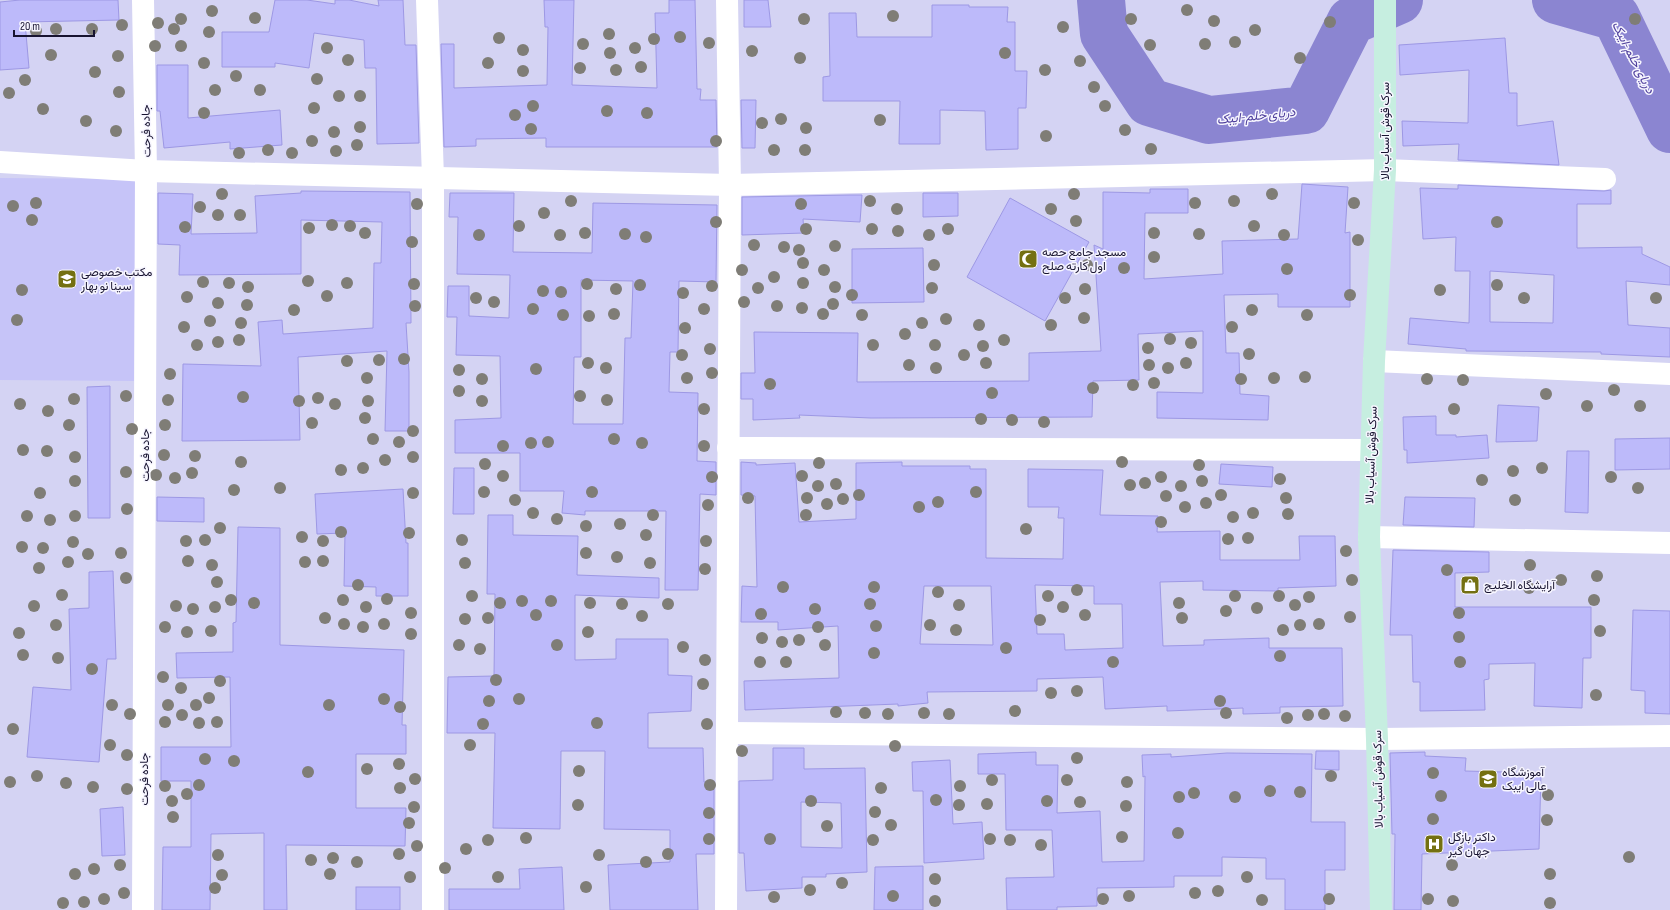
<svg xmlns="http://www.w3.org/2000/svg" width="1670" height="910" viewBox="0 0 1670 910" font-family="'Sofia Sans Condensed',Vazirmatn,sans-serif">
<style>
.built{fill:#c6c4f8}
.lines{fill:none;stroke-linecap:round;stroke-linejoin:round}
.river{stroke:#8b85d1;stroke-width:48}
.building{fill:#bdbafa;stroke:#9d98e4;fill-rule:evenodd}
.street{stroke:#fff;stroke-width:22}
.secondary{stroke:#c6eee0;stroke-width:22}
.tree{fill:#7f7d76}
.labels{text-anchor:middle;stroke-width:3;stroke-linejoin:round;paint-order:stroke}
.street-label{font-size:12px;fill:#171330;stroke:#f7f6ff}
.poi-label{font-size:12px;fill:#171330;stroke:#f7f6ff;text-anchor:start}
.water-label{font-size:13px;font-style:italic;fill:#51429e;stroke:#f7f6ff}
</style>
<rect width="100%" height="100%" fill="#d4d3f3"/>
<polygon class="built" points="0,178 136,179 134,381 0,380"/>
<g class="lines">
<g class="river">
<polyline points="1101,0 1104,34 1149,102 1209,120 1306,110 1351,21 1399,0"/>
<polyline points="1556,0 1616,17 1670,129"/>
</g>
</g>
<g class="building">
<polygon points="20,0 118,0 119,20 25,22 29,68 0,70 0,2"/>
<polygon points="275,0 307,0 335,4 335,0 349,0 379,6 378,0 403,0 405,45 416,45 419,143 377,144 376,68 365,68 364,40 314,33 309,68 275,63 275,67 222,67 222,32 269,32"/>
<polygon points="544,0 574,0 572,85 657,88 655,13 669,13 669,0 695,0 697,89 701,89 700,100 716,100 717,147 546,147 546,138 476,139 476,146 444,147 441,44 454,44 454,88 547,85 548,27 545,27"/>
<polygon points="744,0 768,0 771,27 744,27"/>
<polygon points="932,5 969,5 969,7 1008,7 1007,22 1015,22 1015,71 1027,71 1026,108 1018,108 1018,149 986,150 985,111 940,110 940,144 899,144 900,101 823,101 823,77 830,76 829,13 856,13 857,37 932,37"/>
<polygon points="1505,38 1509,93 1517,93 1517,126 1553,121 1559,165 1458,160 1459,144 1403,146 1402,121 1468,123 1469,70 1400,75 1399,45"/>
<polygon points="157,65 188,65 188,118 280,110 282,145 230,149 230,142 164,148 160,111 157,111"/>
<polygon points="741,100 756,100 755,148 742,148"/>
<polygon points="1302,184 1348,187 1345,233 1350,232 1350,307 1278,307 1278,294 1224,295 1226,353 1239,353 1240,394 1269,396 1268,420 1157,418 1157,392 1203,393 1203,331 1138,334 1139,380 1093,381 1092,417 871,418 799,415 800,418 753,420 753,399 741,399 741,373 755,373 754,332 858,333 857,382 1029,381 1029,353 1101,351 1094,245 1103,249 1103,192 1150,193 1150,189 1188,189 1188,213 1145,213 1144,279 1223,274 1222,241 1298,239"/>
<path d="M1458 185 1604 191 1611 190V204H1577V248L1642 247V254L1670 267V285L1626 281 1628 325 1670 328V357L1601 354V352L1466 351V349L1408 344 1410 318 1469 323 1470 271H1455L1456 237 1423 239 1420 188 1458 189ZM1490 271 1554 275 1553 323 1490 322Z"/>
<polygon points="301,191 410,192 411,323 406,323 409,372 409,431 385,431 387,351 298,357 300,440 182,441 183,364 261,366 258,322 282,320 283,334 373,328 374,263 381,263 382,222 301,220 301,274 179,275 180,245 158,244 158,193 193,194 191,234 257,233 255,196 301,193"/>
<path d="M450 193H514L513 252 592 253 593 203 717 205 716 282 679 281 678 352H670L669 392 698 393 697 461 716 462V495L700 494 698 590H665L666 511H585V515L562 513 564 491H520V453H455V420L501 418 500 356 456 355 457 317H447L448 286H469V316L509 318 510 275 457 274 458 217H449ZM581 280 633 281 631 338H625L623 424H573L574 357H581Z"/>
<polygon points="923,193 958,193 958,216 923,217"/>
<polygon points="850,195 862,195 860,222 803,219 804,233 742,235 742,197"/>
<polygon points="1010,198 1089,242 1045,321 967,277"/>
<polygon points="923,248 924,302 852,303 852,249"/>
<polygon points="110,386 110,518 88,518 87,387"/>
<polygon points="1498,405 1539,407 1537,441 1496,442"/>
<polygon points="1436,416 1436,435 1456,435 1456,437 1487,435 1489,458 1407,463 1407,450 1404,450 1403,417"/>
<polygon points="1670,438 1670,469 1615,470 1615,439"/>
<polygon points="1567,451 1589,451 1588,513 1565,512"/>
<path d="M741 462 756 463V465L795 463 799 522 856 519V463L902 462V466H970V469H986V558L1063 559 1064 518H1058L1059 507H1028V469L1103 470 1100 515 1158 516 1157 532 1220 531V560H1300L1299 536H1335L1336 586 1278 588V591L1203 590V581L1160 582 1163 646 1204 645V640L1269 638V648H1342L1343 706 1280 707V713L1243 714V708L1167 711V706L1105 709 1103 677 1037 679V691L927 692 928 703 898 706V704L745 710 744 681 839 678 838 626 778 630V622H741L742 586 757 587 755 496 741 495ZM1035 585 1094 586V604H1122L1123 648 1065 650 1064 634H1037ZM924 586H991L993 645 920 644Z"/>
<polygon points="1221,464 1273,467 1272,487 1219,484"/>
<polygon points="454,468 474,468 474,514 453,514"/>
<polygon points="403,489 406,543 408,543 408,596 376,596 376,587 344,586 345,533 317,534 315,494"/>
<polygon points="157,497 204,498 204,522 157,521"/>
<polygon points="1405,497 1475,498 1474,527 1403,525"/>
<polygon points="488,515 513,515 513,535 578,536 577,575 659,578 659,598 575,595 575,660 616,659 616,639 668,639 668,675 692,676 691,711 648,713 648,748 703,748 704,782 714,781 714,854 696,854 698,910 610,910 608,865 670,862 670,830 604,829 605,751 561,751 560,829 493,828 495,733 447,733 448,677 494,676 495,594 487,594"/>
<polygon points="238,527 280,528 280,645 404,650 402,725 406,725 406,754 356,754 356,808 406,808 405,846 286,845 287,910 264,910 264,833 211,834 210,910 162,910 163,847 191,847 191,781 161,781 161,747 231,747 230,677 177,678 176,653 233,652 233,623 236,622"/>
<polygon points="1393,550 1489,552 1489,572 1455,573 1455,607 1591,607 1591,658 1583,658 1582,708 1534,706 1535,663 1489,664 1489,679 1484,680 1485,710 1420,711 1420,682 1413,682 1412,635 1390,635"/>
<polygon points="113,571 116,659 107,659 99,762 27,757 33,687 71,690 69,609 89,608 89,572"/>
<polygon points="1633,610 1670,611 1670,714 1645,713 1645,691 1631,690"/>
<path d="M773 748H804V769L865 768 867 872 826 874V877H802V888L746 891 744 853H739V781L773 780ZM801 802 841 803 842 848 801 847Z"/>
<polygon points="1316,751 1339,751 1339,770 1315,769"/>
<polygon points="1036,752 1036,765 1058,765 1057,813 1100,811 1102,862 1144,861 1145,776 1143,777 1142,755 1171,754 1171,757 1227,753 1312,754 1311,822 1345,822 1345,870 1325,870 1325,910 1285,910 1285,879 1266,879 1266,858 1222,857 1222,876 1174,876 1174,887 1097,888 1097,906 1057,907 1057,910 1007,910 1006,878 1054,877 1052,830 1006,830 1005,774 978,774 978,754"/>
<polygon points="1425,752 1425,756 1466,758 1465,771 1541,773 1539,849 1422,854 1421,910 1394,910 1395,834 1392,834 1390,753"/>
<polygon points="950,760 953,824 982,822 984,859 924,863 923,791 913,791 912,762"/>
<polygon points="123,807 125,855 102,856 100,809"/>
<polygon points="923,866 923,910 874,910 875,867"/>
<polygon points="562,867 564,910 449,910 449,889 520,889 519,869"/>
<rect x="356" y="887" width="44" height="23"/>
</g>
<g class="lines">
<g class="street">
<polyline points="143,0 146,171 143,910"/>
<polyline points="427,0 433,178 433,910"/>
<polyline points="0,162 146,171 730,185 1385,170 1605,179"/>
<polyline points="1374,361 1670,374"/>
<polyline points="728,448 1370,450"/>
<polyline points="1369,537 1670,543"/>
<polyline points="727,733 1377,739 1670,736"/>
<polyline points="726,910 730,185 727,0"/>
</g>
<polyline class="secondary" points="1381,910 1377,739 1369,537 1374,361 1385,170 1385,0"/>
</g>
<g class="tree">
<circle cx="1187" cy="10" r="6"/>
<circle cx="212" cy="11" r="6"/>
<circle cx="893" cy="16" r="6"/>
<circle cx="255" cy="18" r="6"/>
<circle cx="181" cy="19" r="6"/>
<circle cx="804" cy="19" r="6"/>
<circle cx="1131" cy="19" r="6"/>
<circle cx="1635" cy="19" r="6"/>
<circle cx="1214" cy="21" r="6"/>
<circle cx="1330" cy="22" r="6"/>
<circle cx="158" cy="23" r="6"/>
<circle cx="122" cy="25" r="6"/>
<circle cx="1063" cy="27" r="6"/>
<circle cx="56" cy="29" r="6"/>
<circle cx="92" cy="29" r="6"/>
<circle cx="174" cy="29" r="6"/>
<circle cx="1255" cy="30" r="6"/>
<circle cx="36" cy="31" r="6"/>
<circle cx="209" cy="32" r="6"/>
<circle cx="609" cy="34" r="6"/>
<circle cx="680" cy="37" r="6"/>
<circle cx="499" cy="38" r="6"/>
<circle cx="654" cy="39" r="6"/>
<circle cx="1235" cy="42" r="6"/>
<circle cx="709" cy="43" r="6"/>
<circle cx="583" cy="44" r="6"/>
<circle cx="1205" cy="44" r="6"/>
<circle cx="1150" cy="45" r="6"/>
<circle cx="155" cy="46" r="6"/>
<circle cx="181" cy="46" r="6"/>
<circle cx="327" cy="48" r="6"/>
<circle cx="635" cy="48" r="6"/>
<circle cx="523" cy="50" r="6"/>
<circle cx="752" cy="51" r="6"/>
<circle cx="610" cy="53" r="6"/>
<circle cx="1005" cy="53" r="6"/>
<circle cx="51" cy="55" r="6"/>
<circle cx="118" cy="56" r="6"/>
<circle cx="800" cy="58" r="6"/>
<circle cx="1300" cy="58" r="6"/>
<circle cx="348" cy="60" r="6"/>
<circle cx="1080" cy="61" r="6"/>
<circle cx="204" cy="63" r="6"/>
<circle cx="488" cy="63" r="6"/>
<circle cx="641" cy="67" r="6"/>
<circle cx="580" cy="68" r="6"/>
<circle cx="616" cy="70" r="6"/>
<circle cx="1045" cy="70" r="6"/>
<circle cx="523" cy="71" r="6"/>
<circle cx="95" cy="72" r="6"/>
<circle cx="236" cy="76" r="6"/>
<circle cx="317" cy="79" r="6"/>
<circle cx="25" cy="80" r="6"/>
<circle cx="1094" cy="87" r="6"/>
<circle cx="215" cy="90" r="6"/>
<circle cx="260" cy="90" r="6"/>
<circle cx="119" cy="92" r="6"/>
<circle cx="9" cy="93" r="6"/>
<circle cx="339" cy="96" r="6"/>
<circle cx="360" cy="96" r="6"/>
<circle cx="533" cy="106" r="6"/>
<circle cx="1105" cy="106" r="6"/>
<circle cx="314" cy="108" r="6"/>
<circle cx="43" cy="109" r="6"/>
<circle cx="607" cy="111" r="6"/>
<circle cx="204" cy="113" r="6"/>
<circle cx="647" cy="113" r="6"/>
<circle cx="515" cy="115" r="6"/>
<circle cx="781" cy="119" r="6"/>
<circle cx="880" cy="120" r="6"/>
<circle cx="86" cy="121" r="6"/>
<circle cx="762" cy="123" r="6"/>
<circle cx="360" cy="127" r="6"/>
<circle cx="806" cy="128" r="6"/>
<circle cx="531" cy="129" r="6"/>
<circle cx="1125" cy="130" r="6"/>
<circle cx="116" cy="131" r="6"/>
<circle cx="334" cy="132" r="6"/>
<circle cx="1046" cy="136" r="6"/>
<circle cx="312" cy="141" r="6"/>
<circle cx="716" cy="141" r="6"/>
<circle cx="357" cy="145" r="6"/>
<circle cx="1151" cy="149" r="6"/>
<circle cx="268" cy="150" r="6"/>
<circle cx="774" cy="150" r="6"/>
<circle cx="805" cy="150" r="6"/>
<circle cx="336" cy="151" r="6"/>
<circle cx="239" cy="153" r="6"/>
<circle cx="292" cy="153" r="6"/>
<circle cx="222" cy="194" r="6"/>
<circle cx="1074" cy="194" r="6"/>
<circle cx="1272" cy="194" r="6"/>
<circle cx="571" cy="201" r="6"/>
<circle cx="870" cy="201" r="6"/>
<circle cx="1234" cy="201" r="6"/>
<circle cx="36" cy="203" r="6"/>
<circle cx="1195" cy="203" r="6"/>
<circle cx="1354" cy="203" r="6"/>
<circle cx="417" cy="204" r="6"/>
<circle cx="801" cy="204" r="6"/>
<circle cx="13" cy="206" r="6"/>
<circle cx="200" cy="207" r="6"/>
<circle cx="897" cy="209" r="6"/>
<circle cx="1051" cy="209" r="6"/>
<circle cx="544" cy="213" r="6"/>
<circle cx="218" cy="215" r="6"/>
<circle cx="240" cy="215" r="6"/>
<circle cx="32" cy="220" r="6"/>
<circle cx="1076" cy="221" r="6"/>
<circle cx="716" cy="222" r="6"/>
<circle cx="1497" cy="222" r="6"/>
<circle cx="332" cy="225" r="6"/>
<circle cx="350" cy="226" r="6"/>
<circle cx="519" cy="226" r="6"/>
<circle cx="1254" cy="226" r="6"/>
<circle cx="185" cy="227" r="6"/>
<circle cx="309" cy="228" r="6"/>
<circle cx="806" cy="229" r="6"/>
<circle cx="872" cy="229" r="6"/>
<circle cx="948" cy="229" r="6"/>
<circle cx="898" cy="231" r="6"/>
<circle cx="365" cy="233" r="6"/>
<circle cx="585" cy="233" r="6"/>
<circle cx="1154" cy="233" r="6"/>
<circle cx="625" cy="234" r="6"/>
<circle cx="1199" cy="234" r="6"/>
<circle cx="479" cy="235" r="6"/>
<circle cx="560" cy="235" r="6"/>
<circle cx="929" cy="235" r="6"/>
<circle cx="1284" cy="235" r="6"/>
<circle cx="646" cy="237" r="6"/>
<circle cx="1358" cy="240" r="6"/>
<circle cx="412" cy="242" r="6"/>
<circle cx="754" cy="245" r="6"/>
<circle cx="835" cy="246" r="6"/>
<circle cx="784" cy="247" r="6"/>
<circle cx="799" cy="250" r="6"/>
<circle cx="1154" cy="257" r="6"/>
<circle cx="803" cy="263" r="6"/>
<circle cx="934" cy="265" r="6"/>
<circle cx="1087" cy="265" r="6"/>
<circle cx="1124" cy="268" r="6"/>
<circle cx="1287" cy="269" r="6"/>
<circle cx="742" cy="270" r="6"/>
<circle cx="824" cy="270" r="6"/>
<circle cx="774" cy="277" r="6"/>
<circle cx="308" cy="281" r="6"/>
<circle cx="203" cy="282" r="6"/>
<circle cx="229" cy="283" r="6"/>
<circle cx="347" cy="283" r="6"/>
<circle cx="803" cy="283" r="6"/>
<circle cx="414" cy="284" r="6"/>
<circle cx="587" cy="284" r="6"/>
<circle cx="640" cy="285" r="6"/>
<circle cx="1497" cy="285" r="6"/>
<circle cx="712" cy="286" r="6"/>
<circle cx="248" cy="287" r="6"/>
<circle cx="835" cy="287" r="6"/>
<circle cx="758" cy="288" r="6"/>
<circle cx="932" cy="288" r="6"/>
<circle cx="616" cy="289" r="6"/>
<circle cx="1085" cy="289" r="6"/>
<circle cx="22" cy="290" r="6"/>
<circle cx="1440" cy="290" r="6"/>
<circle cx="543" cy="291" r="6"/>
<circle cx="561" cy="292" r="6"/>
<circle cx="683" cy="293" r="6"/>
<circle cx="852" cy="295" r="6"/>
<circle cx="1350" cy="295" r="6"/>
<circle cx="327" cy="296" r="6"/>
<circle cx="187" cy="297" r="6"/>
<circle cx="476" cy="298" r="6"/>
<circle cx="1065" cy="298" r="6"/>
<circle cx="1524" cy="298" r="6"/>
<circle cx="1656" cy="298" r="6"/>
<circle cx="494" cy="302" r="6"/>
<circle cx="744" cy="302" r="6"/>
<circle cx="218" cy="303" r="6"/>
<circle cx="833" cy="304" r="6"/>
<circle cx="247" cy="305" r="6"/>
<circle cx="415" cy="306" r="6"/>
<circle cx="777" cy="306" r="6"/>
<circle cx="802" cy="308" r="6"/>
<circle cx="533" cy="309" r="6"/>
<circle cx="704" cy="309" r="6"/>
<circle cx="294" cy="310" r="6"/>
<circle cx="1252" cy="310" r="6"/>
<circle cx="614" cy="314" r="6"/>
<circle cx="823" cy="314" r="6"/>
<circle cx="563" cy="315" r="6"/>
<circle cx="862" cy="315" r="6"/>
<circle cx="1307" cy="315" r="6"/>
<circle cx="589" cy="316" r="6"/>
<circle cx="1084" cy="318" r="6"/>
<circle cx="946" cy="319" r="6"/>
<circle cx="17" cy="320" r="6"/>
<circle cx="210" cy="321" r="6"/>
<circle cx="241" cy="323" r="6"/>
<circle cx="922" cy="323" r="6"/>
<circle cx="979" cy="325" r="6"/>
<circle cx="1051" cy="325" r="6"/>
<circle cx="184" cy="327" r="6"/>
<circle cx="1232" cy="327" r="6"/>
<circle cx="685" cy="328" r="6"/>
<circle cx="905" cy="334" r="6"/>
<circle cx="1170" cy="339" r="6"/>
<circle cx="239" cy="340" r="6"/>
<circle cx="1004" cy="340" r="6"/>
<circle cx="218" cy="342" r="6"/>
<circle cx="1191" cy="343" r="6"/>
<circle cx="197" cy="345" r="6"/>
<circle cx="873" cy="345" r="6"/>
<circle cx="935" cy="345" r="6"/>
<circle cx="983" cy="346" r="6"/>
<circle cx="1148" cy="348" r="6"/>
<circle cx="710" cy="349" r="6"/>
<circle cx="1249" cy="354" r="6"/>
<circle cx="682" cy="355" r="6"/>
<circle cx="964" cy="355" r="6"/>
<circle cx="404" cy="359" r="6"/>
<circle cx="379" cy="360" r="6"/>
<circle cx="347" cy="361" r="6"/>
<circle cx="588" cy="363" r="6"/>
<circle cx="986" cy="363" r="6"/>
<circle cx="1186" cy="363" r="6"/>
<circle cx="909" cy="365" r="6"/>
<circle cx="1149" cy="365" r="6"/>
<circle cx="606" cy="368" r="6"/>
<circle cx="936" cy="368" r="6"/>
<circle cx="1168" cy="368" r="6"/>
<circle cx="536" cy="369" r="6"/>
<circle cx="459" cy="370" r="6"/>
<circle cx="712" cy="373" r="6"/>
<circle cx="170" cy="374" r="6"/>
<circle cx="1305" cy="377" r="6"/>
<circle cx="367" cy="378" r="6"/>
<circle cx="687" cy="378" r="6"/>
<circle cx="1274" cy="378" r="6"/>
<circle cx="482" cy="379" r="6"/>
<circle cx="1241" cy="379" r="6"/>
<circle cx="1427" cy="379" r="6"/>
<circle cx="1463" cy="380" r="6"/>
<circle cx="1154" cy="383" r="6"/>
<circle cx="770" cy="384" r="6"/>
<circle cx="1133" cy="385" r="6"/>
<circle cx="1093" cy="388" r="6"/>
<circle cx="1614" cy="390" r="6"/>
<circle cx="459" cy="391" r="6"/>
<circle cx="992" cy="393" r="6"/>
<circle cx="1546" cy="394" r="6"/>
<circle cx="126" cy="396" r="6"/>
<circle cx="580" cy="396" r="6"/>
<circle cx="243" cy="397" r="6"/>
<circle cx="318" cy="398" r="6"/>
<circle cx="74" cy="399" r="6"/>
<circle cx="168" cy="400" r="6"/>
<circle cx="607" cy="400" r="6"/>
<circle cx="299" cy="401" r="6"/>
<circle cx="368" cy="401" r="6"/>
<circle cx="482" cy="401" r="6"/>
<circle cx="20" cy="404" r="6"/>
<circle cx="335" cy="404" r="6"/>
<circle cx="1587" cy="406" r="6"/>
<circle cx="1640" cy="406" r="6"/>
<circle cx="704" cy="409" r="6"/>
<circle cx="1454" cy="409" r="6"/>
<circle cx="48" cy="411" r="6"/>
<circle cx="365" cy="418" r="6"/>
<circle cx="981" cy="419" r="6"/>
<circle cx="1012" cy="420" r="6"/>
<circle cx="1044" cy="422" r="6"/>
<circle cx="312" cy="423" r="6"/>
<circle cx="69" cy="425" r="6"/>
<circle cx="165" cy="425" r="6"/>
<circle cx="132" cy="429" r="6"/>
<circle cx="413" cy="431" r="6"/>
<circle cx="373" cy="439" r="6"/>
<circle cx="614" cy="439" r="6"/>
<circle cx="399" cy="442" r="6"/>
<circle cx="548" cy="442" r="6"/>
<circle cx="531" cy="443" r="6"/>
<circle cx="642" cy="443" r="6"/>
<circle cx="503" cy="446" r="6"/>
<circle cx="704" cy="446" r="6"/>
<circle cx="23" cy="450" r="6"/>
<circle cx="47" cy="451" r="6"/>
<circle cx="164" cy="455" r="6"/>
<circle cx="195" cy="456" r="6"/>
<circle cx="75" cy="457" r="6"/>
<circle cx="413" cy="457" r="6"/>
<circle cx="385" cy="460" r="6"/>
<circle cx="241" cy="462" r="6"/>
<circle cx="1122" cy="462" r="6"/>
<circle cx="819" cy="463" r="6"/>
<circle cx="485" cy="464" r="6"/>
<circle cx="1199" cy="465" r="6"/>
<circle cx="363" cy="468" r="6"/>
<circle cx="1542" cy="468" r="6"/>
<circle cx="341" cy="470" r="6"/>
<circle cx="1513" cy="471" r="6"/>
<circle cx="126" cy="472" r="6"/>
<circle cx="192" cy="473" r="6"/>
<circle cx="156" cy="475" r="6"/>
<circle cx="503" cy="476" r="6"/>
<circle cx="802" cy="476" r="6"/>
<circle cx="712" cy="477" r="6"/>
<circle cx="1161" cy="477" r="6"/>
<circle cx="1611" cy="477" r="6"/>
<circle cx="175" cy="478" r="6"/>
<circle cx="1280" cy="479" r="6"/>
<circle cx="1482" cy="480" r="6"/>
<circle cx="75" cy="481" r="6"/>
<circle cx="1202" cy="481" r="6"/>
<circle cx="1145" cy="483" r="6"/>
<circle cx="836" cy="484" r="6"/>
<circle cx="1130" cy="485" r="6"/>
<circle cx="818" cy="486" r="6"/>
<circle cx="1181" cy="486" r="6"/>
<circle cx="280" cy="488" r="6"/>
<circle cx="1638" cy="488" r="6"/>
<circle cx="234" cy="490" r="6"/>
<circle cx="484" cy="492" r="6"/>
<circle cx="592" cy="492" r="6"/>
<circle cx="976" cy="492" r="6"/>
<circle cx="40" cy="493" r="6"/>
<circle cx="413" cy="493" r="6"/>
<circle cx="859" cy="495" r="6"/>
<circle cx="1221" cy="495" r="6"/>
<circle cx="1166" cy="496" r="6"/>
<circle cx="748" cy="498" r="6"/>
<circle cx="807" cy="498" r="6"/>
<circle cx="1286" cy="498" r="6"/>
<circle cx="843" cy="499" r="6"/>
<circle cx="515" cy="500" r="6"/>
<circle cx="1515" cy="500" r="6"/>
<circle cx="938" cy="502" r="6"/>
<circle cx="1206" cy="503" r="6"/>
<circle cx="827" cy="504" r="6"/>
<circle cx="708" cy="505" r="6"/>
<circle cx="919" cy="507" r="6"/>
<circle cx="1185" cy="507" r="6"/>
<circle cx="127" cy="509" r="6"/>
<circle cx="533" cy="513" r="6"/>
<circle cx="1253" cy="513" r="6"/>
<circle cx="1288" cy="514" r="6"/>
<circle cx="653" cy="515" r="6"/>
<circle cx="806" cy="515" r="6"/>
<circle cx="27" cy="516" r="6"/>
<circle cx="75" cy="516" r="6"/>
<circle cx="1233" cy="517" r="6"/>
<circle cx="557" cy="519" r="6"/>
<circle cx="50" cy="520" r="6"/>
<circle cx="1161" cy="522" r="6"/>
<circle cx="620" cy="524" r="6"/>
<circle cx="586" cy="526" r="6"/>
<circle cx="220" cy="528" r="6"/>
<circle cx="1026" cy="529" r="6"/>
<circle cx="341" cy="532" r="6"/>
<circle cx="409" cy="533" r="6"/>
<circle cx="646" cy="535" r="6"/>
<circle cx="302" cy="537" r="6"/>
<circle cx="1248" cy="538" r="6"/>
<circle cx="1228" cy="539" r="6"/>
<circle cx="205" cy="540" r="6"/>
<circle cx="462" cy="540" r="6"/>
<circle cx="186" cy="541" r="6"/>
<circle cx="323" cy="541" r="6"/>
<circle cx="706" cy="541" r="6"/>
<circle cx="73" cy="542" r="6"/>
<circle cx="22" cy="547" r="6"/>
<circle cx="43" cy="548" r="6"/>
<circle cx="1346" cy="551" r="6"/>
<circle cx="121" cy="553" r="6"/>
<circle cx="586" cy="553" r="6"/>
<circle cx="88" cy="554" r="6"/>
<circle cx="617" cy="557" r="6"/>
<circle cx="188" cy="561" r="6"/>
<circle cx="323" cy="561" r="6"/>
<circle cx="68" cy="562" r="6"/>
<circle cx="305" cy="562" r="6"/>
<circle cx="465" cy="563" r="6"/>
<circle cx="650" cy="563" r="6"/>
<circle cx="212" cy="565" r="6"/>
<circle cx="1530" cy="565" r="6"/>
<circle cx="39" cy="568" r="6"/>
<circle cx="705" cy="569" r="6"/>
<circle cx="1447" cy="570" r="6"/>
<circle cx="1597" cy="576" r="6"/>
<circle cx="126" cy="578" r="6"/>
<circle cx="1352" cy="580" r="6"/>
<circle cx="1561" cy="580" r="6"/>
<circle cx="217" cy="582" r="6"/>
<circle cx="358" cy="585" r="6"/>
<circle cx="783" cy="587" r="6"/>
<circle cx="874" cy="587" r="6"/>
<circle cx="1529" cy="588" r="6"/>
<circle cx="1077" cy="590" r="6"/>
<circle cx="938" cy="592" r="6"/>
<circle cx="62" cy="595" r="6"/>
<circle cx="472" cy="596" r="6"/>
<circle cx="1048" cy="596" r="6"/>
<circle cx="1235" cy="596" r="6"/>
<circle cx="1279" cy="596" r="6"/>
<circle cx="1309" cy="597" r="6"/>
<circle cx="387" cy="599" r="6"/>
<circle cx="231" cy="600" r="6"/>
<circle cx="343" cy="600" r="6"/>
<circle cx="1594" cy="600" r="6"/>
<circle cx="522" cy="601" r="6"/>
<circle cx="551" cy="601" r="6"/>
<circle cx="254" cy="603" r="6"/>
<circle cx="500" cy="603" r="6"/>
<circle cx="590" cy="603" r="6"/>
<circle cx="1179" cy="603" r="6"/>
<circle cx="622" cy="604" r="6"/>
<circle cx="668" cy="604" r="6"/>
<circle cx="870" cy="604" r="6"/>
<circle cx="959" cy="605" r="6"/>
<circle cx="1295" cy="605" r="6"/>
<circle cx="34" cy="606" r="6"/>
<circle cx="176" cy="606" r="6"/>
<circle cx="215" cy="607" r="6"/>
<circle cx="366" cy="607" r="6"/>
<circle cx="1063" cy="607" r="6"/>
<circle cx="1257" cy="608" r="6"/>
<circle cx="193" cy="609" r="6"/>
<circle cx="815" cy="609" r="6"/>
<circle cx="1226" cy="611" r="6"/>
<circle cx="411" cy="613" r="6"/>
<circle cx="1459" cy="613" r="6"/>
<circle cx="761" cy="614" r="6"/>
<circle cx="536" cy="615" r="6"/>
<circle cx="1085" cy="615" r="6"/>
<circle cx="642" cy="616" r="6"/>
<circle cx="1350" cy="617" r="6"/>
<circle cx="325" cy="618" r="6"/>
<circle cx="488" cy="618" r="6"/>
<circle cx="1182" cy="618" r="6"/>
<circle cx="465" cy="619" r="6"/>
<circle cx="1040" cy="620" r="6"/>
<circle cx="344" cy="624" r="6"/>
<circle cx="384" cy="624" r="6"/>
<circle cx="1319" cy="624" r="6"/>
<circle cx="56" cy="625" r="6"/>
<circle cx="930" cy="625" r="6"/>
<circle cx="1300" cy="625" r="6"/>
<circle cx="876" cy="626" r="6"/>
<circle cx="165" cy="627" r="6"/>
<circle cx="363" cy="627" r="6"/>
<circle cx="818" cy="627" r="6"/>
<circle cx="956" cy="630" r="6"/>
<circle cx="1283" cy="630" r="6"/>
<circle cx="211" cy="631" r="6"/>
<circle cx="1600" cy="631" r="6"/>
<circle cx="187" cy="632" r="6"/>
<circle cx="588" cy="632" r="6"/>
<circle cx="19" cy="633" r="6"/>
<circle cx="411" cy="634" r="6"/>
<circle cx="1459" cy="637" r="6"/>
<circle cx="762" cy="638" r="6"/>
<circle cx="799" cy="640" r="6"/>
<circle cx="782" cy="642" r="6"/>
<circle cx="459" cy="645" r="6"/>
<circle cx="557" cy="645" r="6"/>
<circle cx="825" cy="645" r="6"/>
<circle cx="683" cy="647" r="6"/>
<circle cx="1006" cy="648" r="6"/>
<circle cx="480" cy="649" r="6"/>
<circle cx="874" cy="653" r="6"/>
<circle cx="23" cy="655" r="6"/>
<circle cx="1280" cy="656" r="6"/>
<circle cx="58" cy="658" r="6"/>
<circle cx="705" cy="660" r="6"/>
<circle cx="760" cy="662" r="6"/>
<circle cx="786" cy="662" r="6"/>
<circle cx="1113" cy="662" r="6"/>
<circle cx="1460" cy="662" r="6"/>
<circle cx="92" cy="669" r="6"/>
<circle cx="163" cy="677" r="6"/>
<circle cx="496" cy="680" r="6"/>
<circle cx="220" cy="681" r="6"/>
<circle cx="703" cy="684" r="6"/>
<circle cx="181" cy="688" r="6"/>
<circle cx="1077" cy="691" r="6"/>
<circle cx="1051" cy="693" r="6"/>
<circle cx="1596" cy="695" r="6"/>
<circle cx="209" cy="698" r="6"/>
<circle cx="384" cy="699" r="6"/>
<circle cx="519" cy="699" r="6"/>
<circle cx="489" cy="701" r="6"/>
<circle cx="1220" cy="701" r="6"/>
<circle cx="112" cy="705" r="6"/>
<circle cx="168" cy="705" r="6"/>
<circle cx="196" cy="705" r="6"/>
<circle cx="329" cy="705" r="6"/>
<circle cx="400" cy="707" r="6"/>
<circle cx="1015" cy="711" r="6"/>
<circle cx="836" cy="712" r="6"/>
<circle cx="865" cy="713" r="6"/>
<circle cx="924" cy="713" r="6"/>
<circle cx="1226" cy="713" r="6"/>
<circle cx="130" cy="714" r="6"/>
<circle cx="888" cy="714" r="6"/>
<circle cx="949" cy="714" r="6"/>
<circle cx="1324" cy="714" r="6"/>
<circle cx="182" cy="715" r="6"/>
<circle cx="1308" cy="715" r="6"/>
<circle cx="1345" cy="716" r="6"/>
<circle cx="1287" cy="718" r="6"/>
<circle cx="165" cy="722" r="6"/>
<circle cx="217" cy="722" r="6"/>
<circle cx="199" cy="723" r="6"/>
<circle cx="597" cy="723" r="6"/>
<circle cx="483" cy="724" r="6"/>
<circle cx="707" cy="724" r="6"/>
<circle cx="13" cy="729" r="6"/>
<circle cx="110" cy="745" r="6"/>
<circle cx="470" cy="745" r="6"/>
<circle cx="895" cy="746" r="6"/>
<circle cx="742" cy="751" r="6"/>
<circle cx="127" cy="755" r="6"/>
<circle cx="1077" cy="758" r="6"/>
<circle cx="205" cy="759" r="6"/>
<circle cx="234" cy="761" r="6"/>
<circle cx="399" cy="764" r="6"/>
<circle cx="367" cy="769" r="6"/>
<circle cx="579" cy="771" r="6"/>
<circle cx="308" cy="772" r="6"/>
<circle cx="1433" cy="773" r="6"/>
<circle cx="37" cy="776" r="6"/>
<circle cx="1331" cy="776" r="6"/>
<circle cx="415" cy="779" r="6"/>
<circle cx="992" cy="780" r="6"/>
<circle cx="1067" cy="780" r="6"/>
<circle cx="10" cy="782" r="6"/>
<circle cx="1127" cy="782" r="6"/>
<circle cx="66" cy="783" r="6"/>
<circle cx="199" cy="785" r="6"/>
<circle cx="710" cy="785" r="6"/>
<circle cx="165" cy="786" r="6"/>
<circle cx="960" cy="786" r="6"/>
<circle cx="93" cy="787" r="6"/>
<circle cx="400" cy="788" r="6"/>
<circle cx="881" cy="788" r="6"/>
<circle cx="127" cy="789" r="6"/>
<circle cx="1270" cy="791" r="6"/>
<circle cx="1300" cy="792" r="6"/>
<circle cx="1194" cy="793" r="6"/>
<circle cx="187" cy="794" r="6"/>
<circle cx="1548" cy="795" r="6"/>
<circle cx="1441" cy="796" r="6"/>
<circle cx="1179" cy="797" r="6"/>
<circle cx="1235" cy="797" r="6"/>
<circle cx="936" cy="800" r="6"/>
<circle cx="172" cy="801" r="6"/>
<circle cx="811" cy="801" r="6"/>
<circle cx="1047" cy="801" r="6"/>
<circle cx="1080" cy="802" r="6"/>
<circle cx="987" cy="804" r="6"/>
<circle cx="578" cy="805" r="6"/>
<circle cx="959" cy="805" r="6"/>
<circle cx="1126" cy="806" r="6"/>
<circle cx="414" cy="807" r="6"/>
<circle cx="875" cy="812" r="6"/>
<circle cx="709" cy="813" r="6"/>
<circle cx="173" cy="817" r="6"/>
<circle cx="1433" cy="819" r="6"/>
<circle cx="1547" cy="820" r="6"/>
<circle cx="409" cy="823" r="6"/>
<circle cx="891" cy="825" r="6"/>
<circle cx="827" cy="826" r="6"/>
<circle cx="1178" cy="833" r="6"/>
<circle cx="1122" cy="837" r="6"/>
<circle cx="526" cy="838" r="6"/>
<circle cx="709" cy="839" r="6"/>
<circle cx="770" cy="839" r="6"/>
<circle cx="990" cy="839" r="6"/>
<circle cx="488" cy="840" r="6"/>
<circle cx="873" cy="840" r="6"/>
<circle cx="1010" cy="840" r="6"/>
<circle cx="1041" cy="845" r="6"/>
<circle cx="417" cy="846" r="6"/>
<circle cx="466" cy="849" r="6"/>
<circle cx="399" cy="854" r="6"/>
<circle cx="668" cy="854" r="6"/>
<circle cx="218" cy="855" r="6"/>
<circle cx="599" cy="855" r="6"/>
<circle cx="1629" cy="857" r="6"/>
<circle cx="333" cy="858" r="6"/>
<circle cx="311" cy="860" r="6"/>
<circle cx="357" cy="862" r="6"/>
<circle cx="646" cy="862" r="6"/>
<circle cx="120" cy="865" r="6"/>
<circle cx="1452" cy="865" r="6"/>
<circle cx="445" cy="868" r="6"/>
<circle cx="94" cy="869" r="6"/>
<circle cx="75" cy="874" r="6"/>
<circle cx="330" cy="874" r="6"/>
<circle cx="1550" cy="874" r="6"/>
<circle cx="222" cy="875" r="6"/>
<circle cx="410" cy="877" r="6"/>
<circle cx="498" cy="877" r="6"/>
<circle cx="1247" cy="877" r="6"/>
<circle cx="935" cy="879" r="6"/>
<circle cx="842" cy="883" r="6"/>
<circle cx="586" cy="887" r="6"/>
<circle cx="215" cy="888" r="6"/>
<circle cx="810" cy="890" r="6"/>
<circle cx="1218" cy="891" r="6"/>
<circle cx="124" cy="893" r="6"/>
<circle cx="1195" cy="893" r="6"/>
<circle cx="893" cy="896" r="6"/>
<circle cx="1129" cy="896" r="6"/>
<circle cx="774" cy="897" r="6"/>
<circle cx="104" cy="899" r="6"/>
<circle cx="1103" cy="899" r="6"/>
<circle cx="1329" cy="899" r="6"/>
<circle cx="1428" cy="899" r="6"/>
<circle cx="1262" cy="900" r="6"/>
<circle cx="935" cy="901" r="6"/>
<circle cx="1453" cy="901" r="6"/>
<circle cx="84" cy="902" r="6"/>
<circle cx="63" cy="903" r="6"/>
<circle cx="1550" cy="903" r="6"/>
</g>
<defs>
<symbol id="mosque-square" viewBox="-11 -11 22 22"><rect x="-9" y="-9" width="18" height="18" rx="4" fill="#747011" stroke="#f7f6ff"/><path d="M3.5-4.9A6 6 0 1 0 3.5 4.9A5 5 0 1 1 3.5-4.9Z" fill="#fff"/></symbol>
<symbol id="school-square" viewBox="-11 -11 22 22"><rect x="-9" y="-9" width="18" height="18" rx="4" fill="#747011" stroke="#f7f6ff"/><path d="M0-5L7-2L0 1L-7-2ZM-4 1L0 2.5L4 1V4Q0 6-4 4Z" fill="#fff"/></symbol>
<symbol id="shop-square" viewBox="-11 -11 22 22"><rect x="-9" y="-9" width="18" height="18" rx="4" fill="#747011" stroke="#f7f6ff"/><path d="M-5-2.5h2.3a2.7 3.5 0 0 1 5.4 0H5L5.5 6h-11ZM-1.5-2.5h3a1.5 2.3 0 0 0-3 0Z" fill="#fff"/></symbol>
<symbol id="hospital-square" viewBox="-11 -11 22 22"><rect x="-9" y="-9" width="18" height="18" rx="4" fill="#747011" stroke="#f7f6ff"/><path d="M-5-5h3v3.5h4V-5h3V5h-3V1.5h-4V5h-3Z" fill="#fff"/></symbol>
</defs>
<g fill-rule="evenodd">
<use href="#mosque-square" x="1017" y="248" width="22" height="22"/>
<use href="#school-square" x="56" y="268" width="22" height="22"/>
<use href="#shop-square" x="1459" y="574" width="22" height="22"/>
<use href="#school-square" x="1477" y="768" width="22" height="22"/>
<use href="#hospital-square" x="1423" y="833" width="22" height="22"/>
</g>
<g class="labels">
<g class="street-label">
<text transform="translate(146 131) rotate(-91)" y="4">جاده فرحت</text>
<text transform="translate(1385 131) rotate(-90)" y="4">سرک قوش آسیاب بالا</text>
<text transform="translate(145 455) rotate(-90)" y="4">جاده فرحت</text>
<text transform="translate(1371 455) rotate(-88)" y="4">سرک قوش آسیاب بالا</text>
<text transform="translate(144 779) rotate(-90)" y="4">جاده فرحت</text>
<text transform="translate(1378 779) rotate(-91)" y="4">سرک قوش آسیاب بالا</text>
</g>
<g class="poi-label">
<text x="1042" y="256">مسجد جامع حصه<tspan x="1042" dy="14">اول کارته صلح</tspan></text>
<text x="81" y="276">مکتب خصوصی<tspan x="81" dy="14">سینا نو بهار</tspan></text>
<text x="1484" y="589">آرایشگاه الخلیج</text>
<text x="1502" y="776">آموزشگاه<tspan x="1502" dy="14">عالی ایبک</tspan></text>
<text x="1448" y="841">داکتر بازگل<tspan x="1448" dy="14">جهان گیر</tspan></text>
</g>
<g class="water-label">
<text transform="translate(1634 57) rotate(63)" y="5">دریای خلم-ایبک</text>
<text transform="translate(1256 115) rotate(-6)" y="5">دریای خلم-ایبک</text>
</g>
</g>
<path d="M14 30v6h80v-6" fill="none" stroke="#171330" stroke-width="2"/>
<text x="20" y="30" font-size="12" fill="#171330" stroke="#f7f6ff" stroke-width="3" paint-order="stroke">20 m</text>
</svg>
